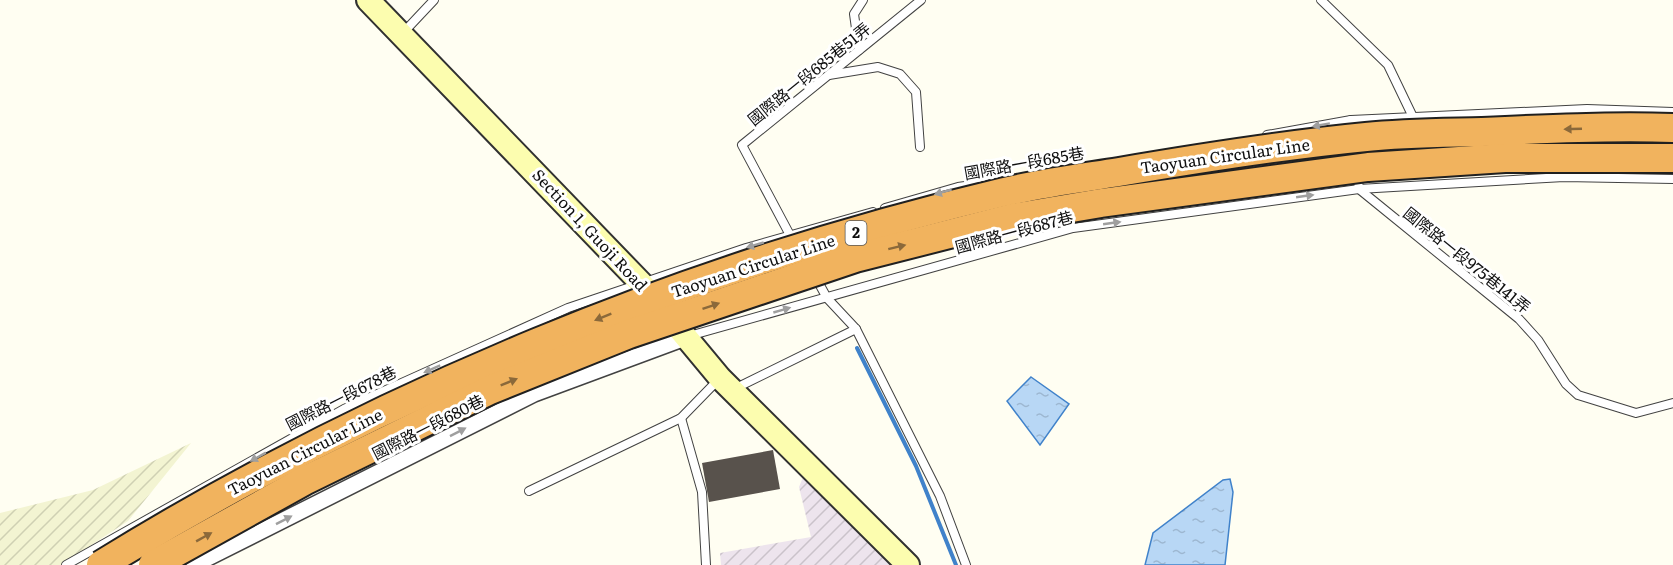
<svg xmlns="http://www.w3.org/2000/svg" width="1673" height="565" viewBox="0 0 1673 565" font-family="Literata,'Noto Sans TC',serif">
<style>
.industrial{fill:url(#industrial-furrows)}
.farmland{fill:url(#farmland-furrows)}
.water{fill:url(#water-ripples);stroke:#4082ca;stroke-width:1.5}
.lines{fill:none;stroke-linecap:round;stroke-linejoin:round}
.stream{stroke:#4082ca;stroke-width:4}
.building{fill:#58524c}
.lane-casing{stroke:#424242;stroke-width:10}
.street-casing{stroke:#424242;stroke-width:18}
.secondary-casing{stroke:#313131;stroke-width:26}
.lane{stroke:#fff;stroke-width:8}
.street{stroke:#fff;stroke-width:15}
.secondary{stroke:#fcfdaf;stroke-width:22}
.highway-bridge-casing{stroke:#202020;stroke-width:32;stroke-linecap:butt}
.highway-bridge{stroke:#f1b35e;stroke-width:28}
.oneway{fill:#9f9f9f}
.oneway2{fill:#8b693a}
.labels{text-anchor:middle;stroke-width:6;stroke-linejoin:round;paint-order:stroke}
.shield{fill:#fff;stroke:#575757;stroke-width:1.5}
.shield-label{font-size:15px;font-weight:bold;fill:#0f0f0f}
.street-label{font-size:16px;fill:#0f0f0f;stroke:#fff}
</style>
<defs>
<pattern id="industrial-furrows" width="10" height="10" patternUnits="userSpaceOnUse" patternTransform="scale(1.5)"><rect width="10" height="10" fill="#ede4ed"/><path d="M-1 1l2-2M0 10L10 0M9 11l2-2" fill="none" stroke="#cac2ca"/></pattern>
<pattern id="farmland-furrows" width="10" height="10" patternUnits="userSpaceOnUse" patternTransform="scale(1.5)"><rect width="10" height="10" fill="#f3f4d2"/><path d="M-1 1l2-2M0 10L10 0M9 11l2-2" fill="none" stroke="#cfd0b3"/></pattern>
<pattern id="water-ripples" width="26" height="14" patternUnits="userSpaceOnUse" patternTransform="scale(1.5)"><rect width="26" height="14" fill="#b8d7f5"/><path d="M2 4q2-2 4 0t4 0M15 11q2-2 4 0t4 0" fill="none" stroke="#9db7d1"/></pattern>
</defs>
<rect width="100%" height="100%" fill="#fffef2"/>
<polygon class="industrial" points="804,475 895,565 721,565 720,553 811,537 799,487"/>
<polygon class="farmland" points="191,443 128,521 61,565 0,565 0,513 93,490"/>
<g class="water">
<polygon points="1031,377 1069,404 1040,445 1007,401"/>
<polygon points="1230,479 1233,492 1225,565 1145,565 1153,533 1223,480"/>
</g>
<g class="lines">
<polyline class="stream" points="857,348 916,466 956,565"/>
</g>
<polygon class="building" points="773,450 780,489 709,502 702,463"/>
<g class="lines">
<defs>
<g id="lane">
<polyline points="1321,0 1388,65 1412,115"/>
<polyline points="402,34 434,0"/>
<polyline points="859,50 854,14 863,0"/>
<polyline points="829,75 878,67 900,74 916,92 920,147"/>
<polyline points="1351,120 1587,109 1673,112"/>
<polyline points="1267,135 1351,120 1359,189"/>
<polyline points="1359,189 1519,319 1538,340 1566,384 1578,395 1636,413 1673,403"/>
<polyline points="885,208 958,187 986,183"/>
<polyline points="791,237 742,145 921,0"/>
<polyline points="816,278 827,298 856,329 940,496 966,565"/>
<polyline points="689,336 1073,228 1359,189 1564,177 1673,179"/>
<polyline points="734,389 856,329"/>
<polyline points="681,418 702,492 706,565"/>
<polyline points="529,491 681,418 719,379"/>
<polyline points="66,565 344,409 568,308 746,248 873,212"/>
</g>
<polyline id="street" points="194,565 534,394 685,338"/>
<polyline id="secondary" points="368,0 641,283 720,378 908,565"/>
</defs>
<use href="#lane" class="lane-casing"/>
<use href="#street" class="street-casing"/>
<use href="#secondary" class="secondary-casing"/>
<use href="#lane" class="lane"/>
<use href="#street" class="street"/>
<use href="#secondary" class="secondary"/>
<defs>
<g id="highway-bridge">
<path d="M101 565C378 394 687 267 1004 192 1042 183 1081 178 1119 172 1201 158 1283 145 1366 137 1404 133 1443 133 1482 132 1545 129 1610 126 1673 128"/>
<polyline points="153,565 304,481 490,390 629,334 855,258 1012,218 1101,203 1368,167 1505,158 1673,158"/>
</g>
</defs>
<use href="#highway-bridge" class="highway-bridge-casing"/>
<use href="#highway-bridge" class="highway-bridge"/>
</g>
<defs><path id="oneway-solid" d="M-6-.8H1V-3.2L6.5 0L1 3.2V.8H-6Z" transform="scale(1.5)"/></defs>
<g class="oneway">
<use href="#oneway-solid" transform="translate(1321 125) rotate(170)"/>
<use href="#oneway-solid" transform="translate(943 192) rotate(164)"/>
<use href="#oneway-solid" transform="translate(1305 196) rotate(-8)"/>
<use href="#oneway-solid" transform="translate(1112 223) rotate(-8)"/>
<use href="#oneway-solid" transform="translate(755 245) rotate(164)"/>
<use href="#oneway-solid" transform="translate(782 310) rotate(-16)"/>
<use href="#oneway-solid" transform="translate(432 369) rotate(156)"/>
<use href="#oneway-solid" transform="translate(458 432) rotate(-27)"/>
<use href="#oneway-solid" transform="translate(258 457) rotate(151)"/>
<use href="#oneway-solid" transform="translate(284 520) rotate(-27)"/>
</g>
<g class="oneway2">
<use href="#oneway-solid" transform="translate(1573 129) rotate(178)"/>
<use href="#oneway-solid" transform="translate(897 247) rotate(-14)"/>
<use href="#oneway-solid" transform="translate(711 306) rotate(-19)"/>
<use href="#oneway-solid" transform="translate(603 317) rotate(158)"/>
<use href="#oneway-solid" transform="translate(509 382) rotate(-22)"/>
<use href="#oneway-solid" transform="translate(204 537) rotate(-29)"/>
</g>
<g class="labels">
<rect class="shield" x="845.5" y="221" width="21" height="24" rx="4.5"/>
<g class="shield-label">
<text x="856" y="238">2</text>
</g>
<g class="street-label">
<text transform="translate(809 74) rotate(-39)" y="6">國際路一段685巷51弄</text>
<text transform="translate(1225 156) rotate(-8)" y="6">Taoyuan Circular Line</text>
<text transform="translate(1024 163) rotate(-10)" y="6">國際路一段685巷</text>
<text transform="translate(590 230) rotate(47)" y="6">Section 1, Guoji Road</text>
<text transform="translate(1014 232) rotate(-15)" y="6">國際路一段687巷</text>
<text transform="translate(1467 260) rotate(39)" y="6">國際路一段975巷141弄</text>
<text transform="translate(753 266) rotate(-18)" y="6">Taoyuan Circular Line</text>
<text transform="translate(341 398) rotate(-27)" y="6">國際路一段678巷</text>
<text transform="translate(428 427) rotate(-27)" y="6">國際路一段680巷</text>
<text transform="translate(305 452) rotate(-27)" y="6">Taoyuan Circular Line</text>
</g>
</g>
</svg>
